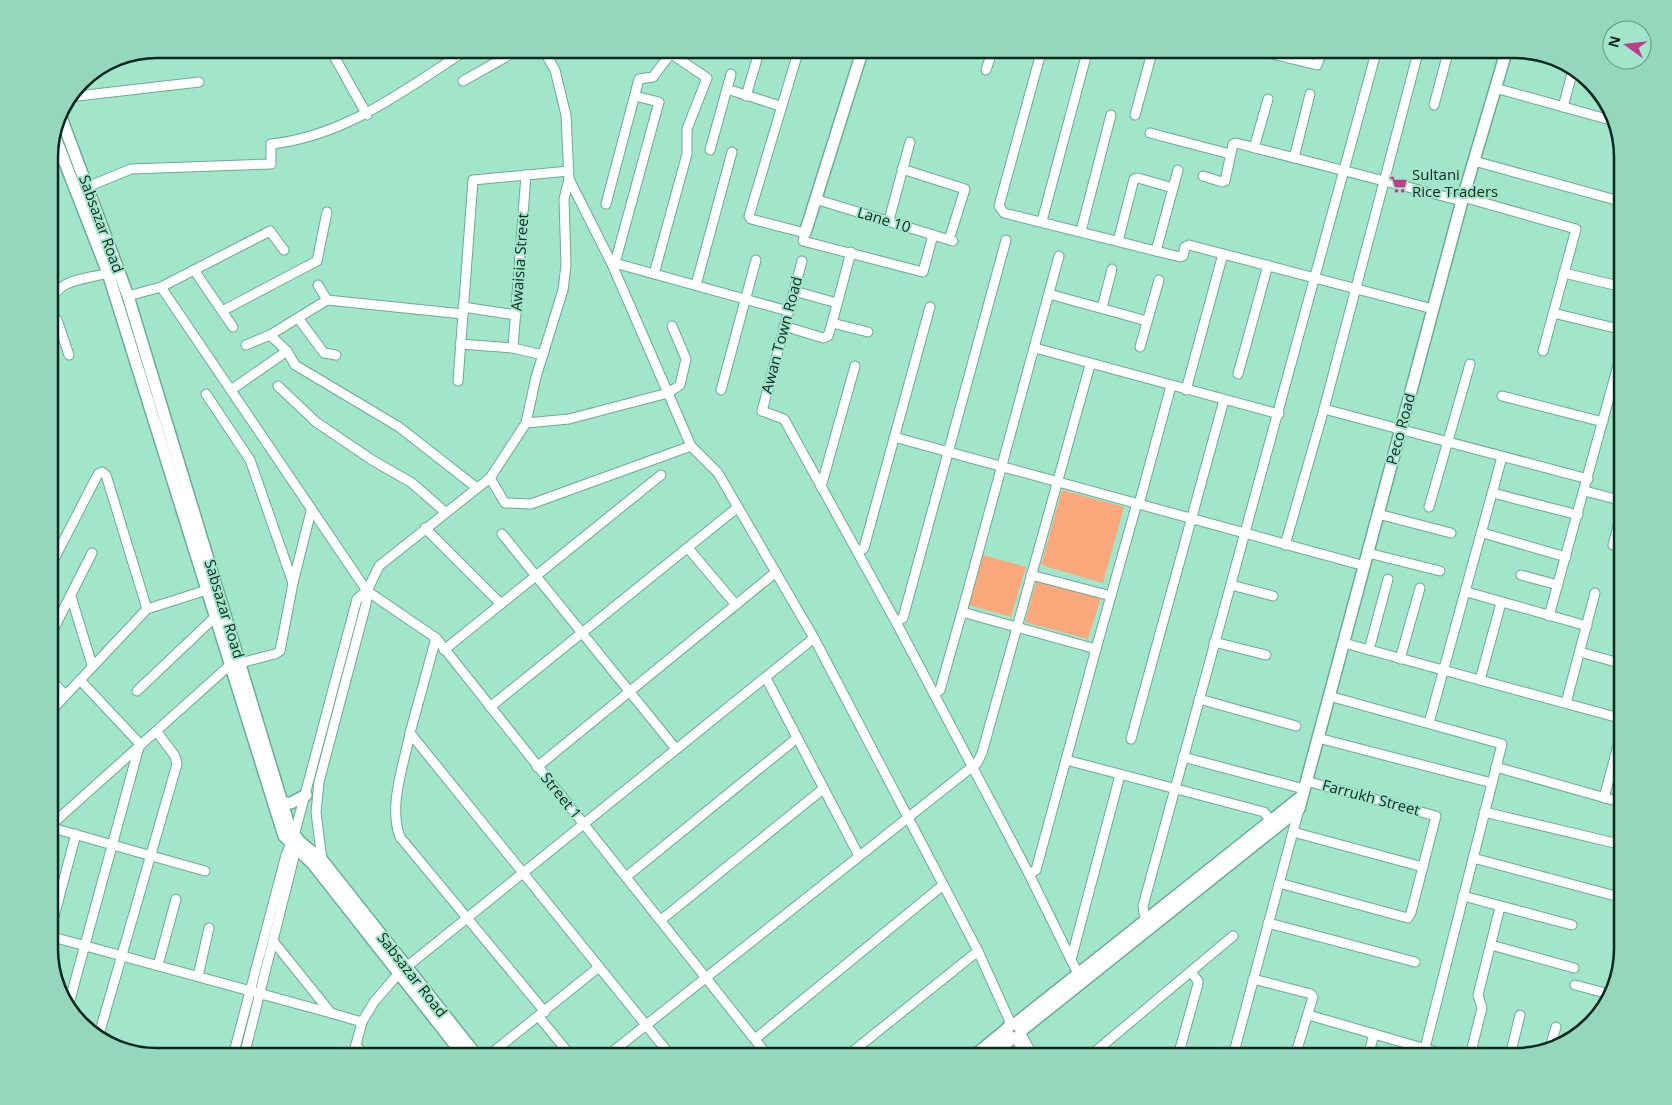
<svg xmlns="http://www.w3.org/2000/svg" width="1672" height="1105" viewBox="0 0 1672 1105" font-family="'Open Sans',sans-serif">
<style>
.green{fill:#faa77b}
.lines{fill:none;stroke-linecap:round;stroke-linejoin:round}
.minor-casing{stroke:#69ad94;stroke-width:11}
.tertiary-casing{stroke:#69ad94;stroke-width:14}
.minor{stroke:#fff;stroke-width:9}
.tertiary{stroke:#fff;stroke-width:11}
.labels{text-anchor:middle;stroke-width:4;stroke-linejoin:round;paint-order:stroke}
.poi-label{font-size:15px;fill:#0c291f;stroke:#a1e6cb;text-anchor:start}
.street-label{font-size:15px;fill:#0c291f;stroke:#a1e6cb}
.rim{fill:none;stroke:#0c291f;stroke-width:2.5}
</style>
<rect width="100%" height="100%" fill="#a1e6cb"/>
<g class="green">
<polygon points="1062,490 1124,507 1103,583 1041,565"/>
<polygon points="983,555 1026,567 1011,617 969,605"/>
<polygon points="1037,579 1101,597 1088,639 1025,622"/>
</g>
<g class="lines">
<defs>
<g id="minor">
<polyline points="330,49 367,115"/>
<polyline points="543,49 555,70 566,115 569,179 611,262 691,446 718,473 814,638 978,951 1011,1024"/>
<polyline points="799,49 749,216 751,219 805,233 803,241 923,272 933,235"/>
<polyline points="1042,49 999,206 1004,213 1180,257 1183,256 1185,247 1189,245 1433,309"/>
<polyline points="1252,49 1317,65 1323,49"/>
<polyline points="986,70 993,49"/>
<polyline points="463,81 520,49"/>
<polyline points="1495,88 1614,121"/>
<polyline points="727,89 780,106"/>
<polyline points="746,96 760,49"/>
<polyline points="69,97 199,82"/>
<polyline points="1434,105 1449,49"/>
<polyline points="1563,107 1574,66"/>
<polyline points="1135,115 1153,49"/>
<polyline points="1150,133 1230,154"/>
<polyline points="1254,148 1268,99"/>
<polyline points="710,150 731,74"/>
<polyline points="1294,158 1310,94"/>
<polyline points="1474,161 1623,202"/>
<polyline points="902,169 965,189 949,240"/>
<polyline points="1203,176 1222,182 1225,181 1233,144 1236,143 1462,201"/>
<path d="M87 187 131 169 271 164V144C346 136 406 89 468 49"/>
<polyline points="1463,197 1576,229 1543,351"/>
<polyline points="815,199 953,241"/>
<polyline points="606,204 639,79 653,77 671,53"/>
<polyline points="889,220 910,142"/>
<polyline points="1042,221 1088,49"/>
<polyline points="1081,231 1111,115"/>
<polyline points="1118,241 1134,179 1138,178 1173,188"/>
<polyline points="1156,251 1178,170"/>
<polyline points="802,261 762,411 784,419 896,622 1029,874 1081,980"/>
<polyline points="611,262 788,311"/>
<polyline points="615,263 659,102 635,96"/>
<polyline points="194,270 233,327"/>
<polyline points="1564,273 1623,287"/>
<polyline points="654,274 687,154 687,129 707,78 664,49"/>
<polyline points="318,285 327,300"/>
<polyline points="696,285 732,152"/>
<polyline points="161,287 367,591 436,638 768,1056"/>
<polyline points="794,291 837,303"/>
<polyline points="1049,294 1147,321"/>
<polyline points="128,296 161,287 270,231 284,250"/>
<path d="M49 304C59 278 83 280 108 273"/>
<polyline points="463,307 516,315"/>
<polyline points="1102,308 1112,269"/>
<polyline points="222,311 317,261 327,212"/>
<polyline points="1553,313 1623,330"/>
<polyline points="49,316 57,320 69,355"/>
<polyline points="298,318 324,353 336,355"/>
<polyline points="832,323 851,252"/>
<polyline points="784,326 823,338 828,336 832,323 868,332"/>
<polyline points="270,335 287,351 295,365 399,427 477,488"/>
<polyline points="460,344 513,348 543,355"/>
<polyline points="246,345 270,335 327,300 463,314"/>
<polyline points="1140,347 1159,280"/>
<polyline points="513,348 526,175"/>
<polyline points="1035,348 1279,414"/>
<polyline points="1238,374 1268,265"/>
<polyline points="458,381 473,180 569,171"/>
<polyline points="278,386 316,422 372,460 412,483 445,512"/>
<polyline points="231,390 287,351"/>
<polyline points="721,390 756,260"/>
<polyline points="1186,390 1223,254"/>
<polyline points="206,394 250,460 293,583 280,651 275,654 240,663"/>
<polyline points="1502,396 1603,422"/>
<polyline points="1324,409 1588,479"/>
<polyline points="526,423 569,419 668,393 680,385 686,359 672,326"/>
<polyline points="894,437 1365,566"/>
<polyline points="490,478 505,503 531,504 691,446"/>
<polyline points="821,487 855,366"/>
<polyline points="1585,491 1623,501"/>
<polyline points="1493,493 1578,515"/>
<polyline points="1139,504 1171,386"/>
<polyline points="1429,507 1470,364"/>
<polyline points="1378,514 1451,533"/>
<polyline points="425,528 501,604"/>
<polyline points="1483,533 1566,557"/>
<polyline points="502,534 676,749"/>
<polyline points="1285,545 1324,409 1419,49"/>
<polyline points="1613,545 1623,508"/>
<polyline points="688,548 736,605"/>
<polyline points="858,552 864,548 930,307"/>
<polyline points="1368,553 1440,571"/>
<polyline points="49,569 98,474 102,472 106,475 147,609"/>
<polyline points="1031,575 1111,596"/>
<polyline points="1521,575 1558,585"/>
<polyline points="293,583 311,511"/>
<polyline points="1231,585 1273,596"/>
<polyline points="1467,592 1587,626"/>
<polyline points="71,596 92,665"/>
<polyline points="962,612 1059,256"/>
<polyline points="1549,616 1623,347"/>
<polyline points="896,622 903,618 1006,240"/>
<polyline points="49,638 92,553"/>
<polyline points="1214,642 1266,655"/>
<polyline points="1344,643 1623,719"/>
<polyline points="444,650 661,475"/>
<polyline points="1369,650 1388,579"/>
<polyline points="1580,652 1623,664"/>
<polyline points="1400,659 1420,588"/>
<polyline points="766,678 859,856"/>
<polyline points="49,679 66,695"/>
<polyline points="80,680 141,745"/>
<polyline points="1480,680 1501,603"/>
<polyline points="137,691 215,617"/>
<polyline points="934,694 940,690 962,612 1096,649 1137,503"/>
<polyline points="1329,696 1502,744 1423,1056"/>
<polyline points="1199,699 1296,726"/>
<polyline points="1566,703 1595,593"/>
<polyline points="490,707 738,507"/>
<polyline points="49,713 147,609 213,588"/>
<polyline points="1429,723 1502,457"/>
<polyline points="410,733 436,638"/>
<polyline points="1318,738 1492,783"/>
<polyline points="1131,739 1224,400"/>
<polyline points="1183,757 1304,789"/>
<polyline points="1066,760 1264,812 1274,825"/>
<polyline points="537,767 776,572"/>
<polyline points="1496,767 1623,803"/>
<polyline points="1604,798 1623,727"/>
<polyline points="1484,812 1623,845"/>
<polyline points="49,827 231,664"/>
<polyline points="49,827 205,871"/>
<polyline points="1293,832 1423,867"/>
<polyline points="1473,858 1623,898"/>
<polyline points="322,860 316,812 319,782 366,604 367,591"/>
<polyline points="1029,874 1036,870 1096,649"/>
<polyline points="626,877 797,738"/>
<polyline points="1279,883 1404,917 1408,918 1411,913 1436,816 1306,781"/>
<polyline points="1463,896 1572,925"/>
<polyline points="661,920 823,789"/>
<polyline points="1268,923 1415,962"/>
<polyline points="1150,924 1144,914 1143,906 1377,49"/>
<polyline points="49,935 76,834"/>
<polyline points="49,936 331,1013"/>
<polyline points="273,941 331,1013 362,1022"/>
<polyline points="1491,945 1574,968"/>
<polyline points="1071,960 1120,775"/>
<polyline points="158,965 176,899"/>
<polyline points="198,976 209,928"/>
<polyline points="1253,979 1311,994 1313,997 1295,1056"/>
<polyline points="1575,985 1609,994"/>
<polyline points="68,1007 139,747"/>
<path d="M545 1012 400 837C388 805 404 765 410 733L671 1056"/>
<polyline points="1309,1014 1312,1016 1450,1056"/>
<polyline points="539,1017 571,1056"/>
<polyline points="1021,1034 1033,1056"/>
<polyline points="98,1038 177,764 175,756 157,732"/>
<polyline points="1016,1038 1025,1056"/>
<polyline points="755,1039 943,885"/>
<polyline points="356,1045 365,1056"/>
<polyline points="1550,1047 1556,1027"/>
<polyline points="233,1056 286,855 294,836 357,599 367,591 379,566 490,478 526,423 536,377 563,290 566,265 564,199 569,179"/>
<polyline points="244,1056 294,857 299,844"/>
<polyline points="353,1056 362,1022 374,1002 399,973 814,638"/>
<polyline points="488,1056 599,967"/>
<polyline points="607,1056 977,763 982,753 1090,365"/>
<polyline points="847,1056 978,951"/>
<polyline points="1090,1056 1233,936"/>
<polyline points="1178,1056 1198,984 1198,981 1191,972"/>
<polyline points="1233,1056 1299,809"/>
<polyline points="1368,1056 1374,1034"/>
<polyline points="1470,1056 1482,1008 1478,995 1500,907"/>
<polyline points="1510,1056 1520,1015"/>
</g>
<g id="tertiary">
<polyline points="59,112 128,296 290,829 300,842 322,860 477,1056"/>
<polyline points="53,132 108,273 284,836 313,864 464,1056"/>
<polyline points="805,233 863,49"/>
<polyline points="282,803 291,803 306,795"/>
<circle cx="1014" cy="1031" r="7"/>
<polyline points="1015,1024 1302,796"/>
<polyline points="1022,1030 1299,809 1462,201 1507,49"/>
<polyline points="974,1056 1008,1028"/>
<polyline points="990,1056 1013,1038"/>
</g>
</defs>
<use href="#minor" class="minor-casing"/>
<use href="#tertiary" class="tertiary-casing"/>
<use href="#minor" class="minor"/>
<use href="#tertiary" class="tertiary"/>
</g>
<defs>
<symbol id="supermarket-bare" viewBox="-9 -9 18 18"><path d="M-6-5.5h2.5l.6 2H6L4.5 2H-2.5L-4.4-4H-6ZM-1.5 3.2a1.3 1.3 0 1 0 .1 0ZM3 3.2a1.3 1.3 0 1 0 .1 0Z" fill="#bd3d89" stroke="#a1e6cb" stroke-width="2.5" paint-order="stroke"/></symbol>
</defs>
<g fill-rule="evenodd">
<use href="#supermarket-bare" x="1386" y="172" width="25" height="25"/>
</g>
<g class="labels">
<g class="poi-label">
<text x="1412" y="180">Sultani<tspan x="1412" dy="17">Rice Traders</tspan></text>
</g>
<g class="street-label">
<text transform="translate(884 220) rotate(17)" y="5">Lane 10</text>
<text transform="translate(101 224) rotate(70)" y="5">Sabsazar Road</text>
<text transform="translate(520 262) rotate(-86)" y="5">Awaisia Street</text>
<text transform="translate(782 335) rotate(-75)" y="5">Awan Town Road</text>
<text transform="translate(1401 429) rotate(-75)" y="5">Peco Road</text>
<text transform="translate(224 609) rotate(73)" y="5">Sabsazar Road</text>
<text transform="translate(561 796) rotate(51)" y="5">Street 1</text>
<text transform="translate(1371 798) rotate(15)" y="5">Farrukh Street</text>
<text transform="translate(412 975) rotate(52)" y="5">Sabsazar Road</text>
</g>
</g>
<path d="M0 0H1672V1105H0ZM157 58H1515A99 99 0 0 1 1614 157V949A99 99 0 0 1 1515 1048H157A99 99 0 0 1 58 949V157A99 99 0 0 1 157 58Z" fill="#95d7bd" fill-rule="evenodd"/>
<path class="rim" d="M157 58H1515A99 99 0 0 1 1614 157V949A99 99 0 0 1 1515 1048H157A99 99 0 0 1 58 949V157A99 99 0 0 1 157 58Z"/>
<g transform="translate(1627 45) rotate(285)"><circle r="24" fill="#a1e6cb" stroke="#659a86"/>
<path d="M0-4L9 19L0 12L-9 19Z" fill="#bd3d89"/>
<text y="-8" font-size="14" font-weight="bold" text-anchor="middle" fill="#0c291f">N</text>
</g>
</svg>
